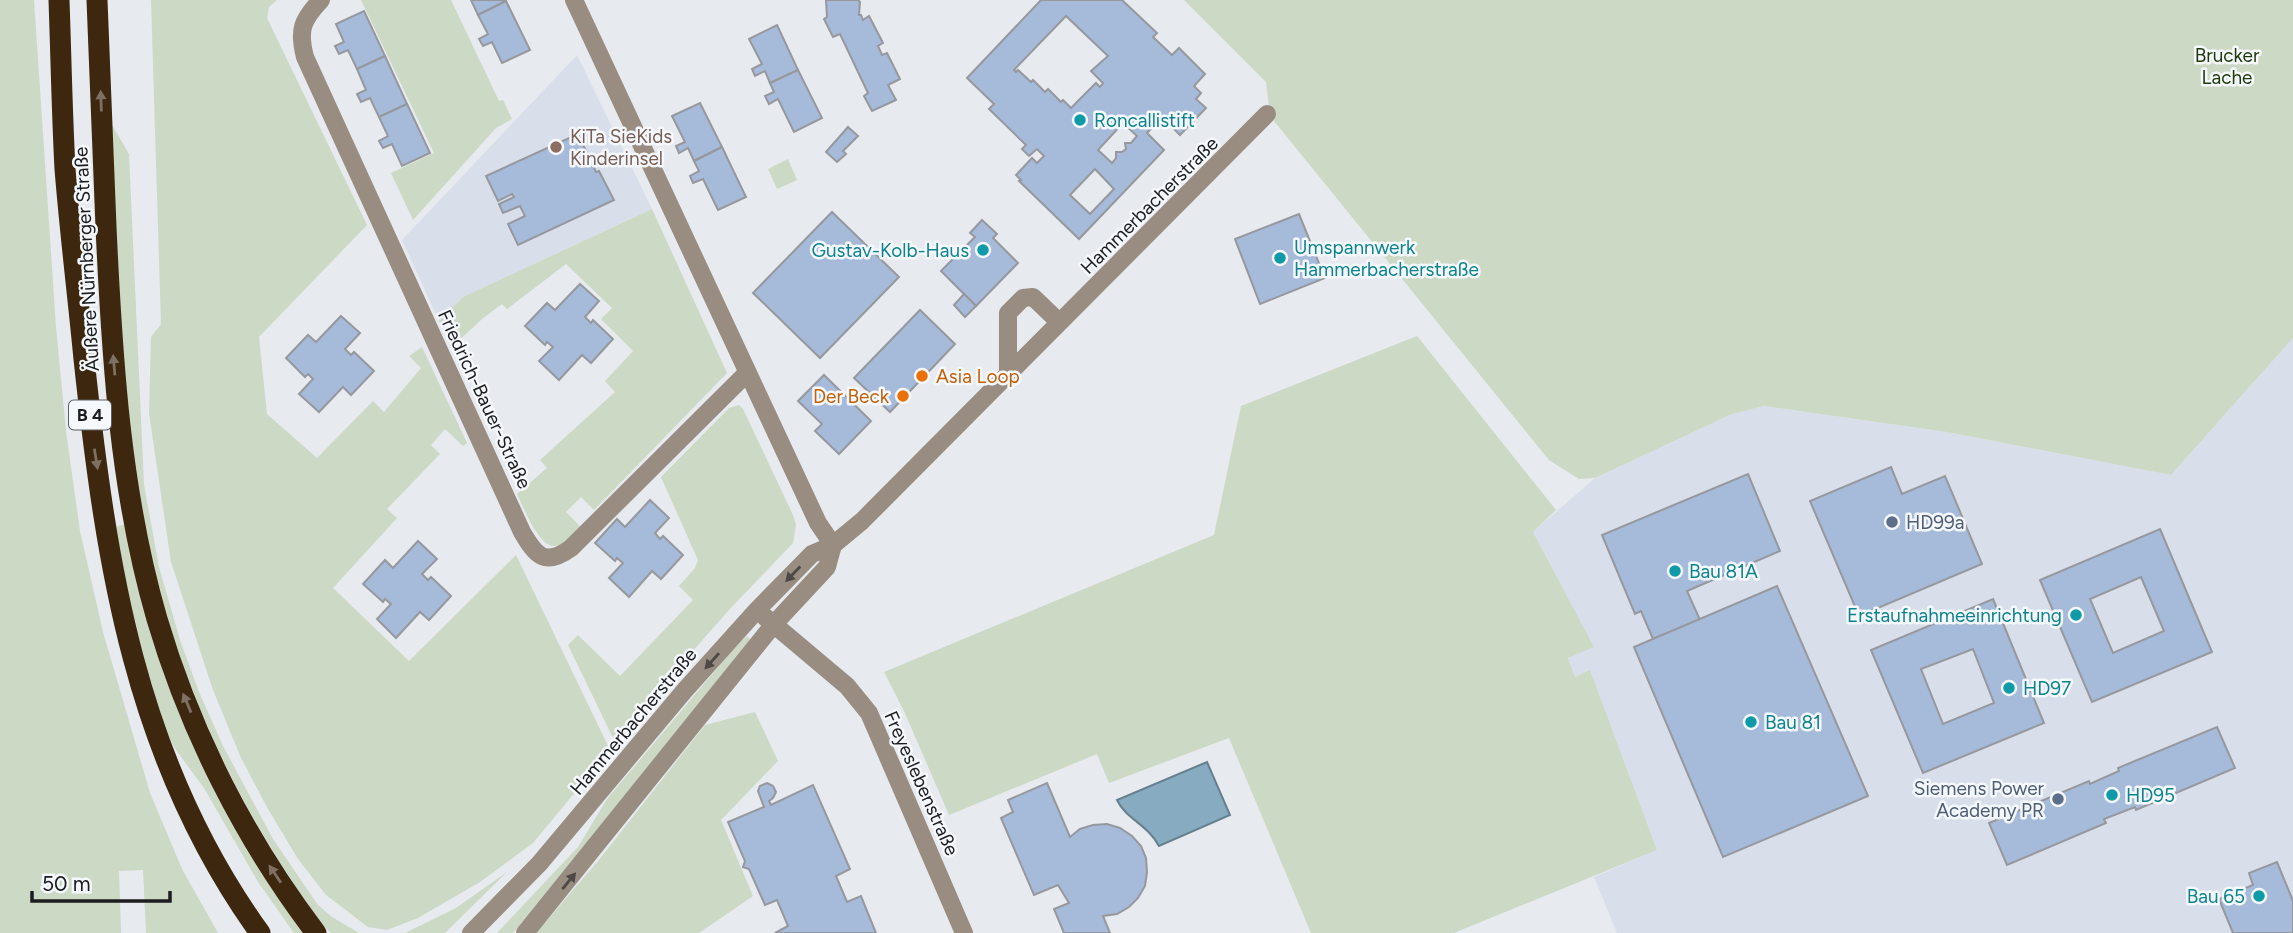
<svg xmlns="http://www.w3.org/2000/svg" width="2293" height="933" viewBox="0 0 2293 933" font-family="Figtree,sans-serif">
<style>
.built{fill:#d8dfeb}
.green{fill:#ccd9c5}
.water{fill:#87abc1;stroke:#678090;stroke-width:2}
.building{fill:#a6bada;stroke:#96989d;stroke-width:2;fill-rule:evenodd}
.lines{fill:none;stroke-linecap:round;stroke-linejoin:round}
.street{stroke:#998c81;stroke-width:18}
.highway{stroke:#3e270f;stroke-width:21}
.oneway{fill:#7e7062}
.oneway2{fill:#4e4946}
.culture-dot{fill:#0f9aa8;stroke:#f5f8fc;stroke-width:2.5}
.education-dot{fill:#8d6e63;stroke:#f5f8fc;stroke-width:2.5}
.food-dot{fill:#e8710a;stroke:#f5f8fc;stroke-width:2.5}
.service-dot{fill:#5c6f8a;stroke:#f5f8fc;stroke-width:2.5}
.labels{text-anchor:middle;stroke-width:5;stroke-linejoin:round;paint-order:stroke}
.shield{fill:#f5f8fc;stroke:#5d5f61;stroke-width:2}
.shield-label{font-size:18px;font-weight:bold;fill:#1c1d1f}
.park-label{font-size:19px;fill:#1d3907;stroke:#f5f8fc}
.culture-label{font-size:19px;fill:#0d838f;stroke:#f5f8fc;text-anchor:start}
.education-label{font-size:19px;fill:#785e54;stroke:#f5f8fc;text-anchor:start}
.street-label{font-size:19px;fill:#1c1d1f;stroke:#f5f8fc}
.food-label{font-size:19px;fill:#c56008;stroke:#f5f8fc;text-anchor:start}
.service-label{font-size:19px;fill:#4e5e75;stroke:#f5f8fc;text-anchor:start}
</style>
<rect width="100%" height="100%" fill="#e7eaef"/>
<g class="built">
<polygon points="577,55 652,209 463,297 439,321 402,240"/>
<polygon points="2293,338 2293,933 1617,933 1594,877 1657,850 1590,671 1575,677 1568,658 1593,646 1533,532 1595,478 1732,414 1764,406 1947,432 2171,475"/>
</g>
<g class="green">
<polygon points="0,0 34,0 56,327 66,431 80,531 103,632 150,793 182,869 218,933 146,933 143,870 119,871 121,933 0,933"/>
<polygon points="151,0 277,0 269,7 267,18 367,225 259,337 267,414 317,458 373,401 384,412 421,368 409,356 422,347 467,443 463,446 445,429 431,445 440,454 387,509 397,518 333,588 409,661 516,555 610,750 533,843 480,882 418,918 387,930 368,927 326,895 298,859 268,809 241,758 213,690 171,562 149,413 151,337 161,324"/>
<polygon points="361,0 451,0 499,101 503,100 512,119 496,128 413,220 391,173 434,153"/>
<polygon points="1184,0 2293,0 2293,338 2171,475 1947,432 1764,406 1732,414 1595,478 1579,479 1549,460 1270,116 1266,82"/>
<path d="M112 125 129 154 144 485 159 567 180 640 199 692 223 746 273 839 318 905 332 917 359 933H331L322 924C227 794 166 654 139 495 119 373 117 248 112 125Z"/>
<polygon points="788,159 797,180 777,189 768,169"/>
<path d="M652 209 727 373 594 510 581 497 566 512 580 526C574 533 565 545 555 546 539 548 523 506 517 494L547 468 540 460 615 392 605 381 633 351 601 319 612 308 566 264 507 309 502 304 482 319 452 347 439 321 463 297Z"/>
<polygon points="1417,336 1556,510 1533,532 1594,647 1568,658 1575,677 1590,670 1657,850 1454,933 1311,933 1229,738 1109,783 1097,754 949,815 904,711 884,672 1214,535 1241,406"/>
<polygon points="739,405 743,409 793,515 796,525 793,543 729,610 614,740 568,645 578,635 620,676 693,600 679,586 695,568 698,560 661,477 729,408"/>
<polygon points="125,524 242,840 271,888 303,933 294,933 258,882 204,788 176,750 165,730 130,615 116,527"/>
<polygon points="747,636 751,640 513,933 497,933 578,847 607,799 735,647"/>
<polygon points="755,712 778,761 721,820 753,896 699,933 536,933 598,861 705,725"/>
<polygon points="507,872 445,933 405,933 456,908"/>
</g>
<path class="water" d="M1207 762 1230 815 1159 846C1147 824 1126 819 1117 800Z"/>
<g class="building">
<polygon points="471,0 506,0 506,1 478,15"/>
<polygon points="826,0 858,0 860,2 859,15 861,15 863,20 869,16 883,43 878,46 882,55 887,53 900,79 888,85 896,100 872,111 864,96 868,93 840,34 833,37 824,19 827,17"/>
<path d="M1041 0H1122L1157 33 1153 37 1172 55 1179 48 1205 74 1194 86 1201 93 1196 99 1206 108 1180 135 1162 117 1147 133 1164 150 1079 239 1019 181 1021 180 1016 175 1032 158 1037 163 1044 156 1037 149 1029 156 1022 149 1026 145 989 109 994 104 967 78ZM1066 16 1108 56 1091 71 1103 83 1100 87 1096 83 1071 108 1063 100 1061 102 1048 89 1045 92 1033 80 1031 82 1018 70 1016 72 1014 70ZM1123 123 1137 136 1131 143H1125L1126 149 1122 152H1116V158L1112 163 1098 150ZM1095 169 1114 189 1090 214 1070 195Z"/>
<polygon points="506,1 530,50 502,63 492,42 483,46 479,39 488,34 478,15"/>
<polygon points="364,11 385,56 357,69 348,50 339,54 335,46 344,42 336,24"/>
<polygon points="777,25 798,70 770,83 765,71 755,76 752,69 762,64 749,39"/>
<polygon points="385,56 407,104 379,117 370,98 361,102 357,94 366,90 357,69"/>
<polygon points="798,70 822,118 794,132 778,99 769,104 765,96 774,92 770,83"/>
<polygon points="700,103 722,147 694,161 688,148 679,153 676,146 685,142 672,116"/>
<polygon points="407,104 430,153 402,166 392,144 383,148 379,141 388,136 379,117"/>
<polygon points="848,127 858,136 843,151 846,154 837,162 826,152"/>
<polygon points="578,134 596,172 599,171 614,200 518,245 508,224 525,216 520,206 503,213 499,204 514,197 512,194 498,201 486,176"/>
<polygon points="722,147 746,197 718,210 703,179 693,183 690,176 699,171 694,161"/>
<polygon points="832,212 899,277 820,358 753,293"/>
<polygon points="1299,214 1325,278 1260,304 1235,239"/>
<polygon points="982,220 997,234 993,238 1018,263 976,306 941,271 975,237 970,233"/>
<polygon points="580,284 599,301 585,317 591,323 593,320 613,339 591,363 582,355 559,380 539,361 553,347 547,342 545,345 525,326 547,303 555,310"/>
<polygon points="964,294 976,306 965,317 954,305"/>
<polygon points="920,310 955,344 890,412 854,378"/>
<polygon points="341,316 360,333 345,349 351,355 354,352 374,371 351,395 343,387 319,412 299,394 313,379 308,374 305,377 286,358 308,335 316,342"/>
<polygon points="824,375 871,421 839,454 815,431 822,424 798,401"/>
<polygon points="1891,467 1902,494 1945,476 1982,564 1859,616 1810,501"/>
<polygon points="1748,474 1780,551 1687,591 1700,620 1653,639 1641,611 1635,614 1602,535"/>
<polygon points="650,500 669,518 655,533 660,539 663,536 683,555 661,579 652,571 629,597 609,578 623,563 617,558 615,561 595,543 617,519 625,527"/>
<path d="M2160 529 2212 652 2092 702 2040 580ZM2141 577 2164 631 2113 653 2090 599Z"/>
<polygon points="418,541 437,559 422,574 428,580 431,577 451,596 429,620 420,612 396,638 377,619 391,604 385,599 383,602 363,584 385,560 393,568"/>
<polygon points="1777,586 1868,796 1723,857 1634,647"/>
<path d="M1993 599 2044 723 1923 773 1871 650ZM1973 649 1994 703 1943 724 1921 669Z"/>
<polygon points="2217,727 2235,768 2136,810 2135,807 2104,819 2106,823 2007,865 1989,823 2089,781 2090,784 2119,771 2118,768"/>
<polygon points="767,783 773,786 776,792 773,798 769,801 771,805 813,785 850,869 836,876 847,902 861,896 876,933 775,933 788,926 777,900 765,905 749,869 743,867 745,861 728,822 764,807 758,791 760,786"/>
<polygon points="1047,783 1070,837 1080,829 1093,825 1107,824 1120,828 1132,836 1141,846 1146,858 1147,872 1145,886 1138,898 1129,907 1117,914 1103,916 1110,933 1064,933 1054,909 1069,903 1058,885 1034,895 1001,818 1013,812 1008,800"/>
<polygon points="2277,862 2293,901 2293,933 2233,933 2219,899 2253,885 2249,873"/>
</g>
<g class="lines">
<g class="street">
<path d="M321 0C302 20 298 30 305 57L522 532C536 556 545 567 571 548L747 373"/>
<polyline points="574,0 818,523 833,545"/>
<polyline points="1008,376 1008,313 1023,298 1033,297 1058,321"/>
<polyline points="765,617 847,686 869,713 964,933"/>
<polyline points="471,933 539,864 685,690 757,610 812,554 833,545 862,521 1267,114"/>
<polyline points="525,933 774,624 827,567 833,545"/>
</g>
<g class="highway">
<path d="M59 0C61 56 62 113 65 169 70 232 78 296 84 359 106 565 135 760 260 933"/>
<path d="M97 0C100 76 103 151 106 227 112 358 120 492 157 619 190 731 245 840 316 933"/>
</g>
</g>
<defs><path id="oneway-solid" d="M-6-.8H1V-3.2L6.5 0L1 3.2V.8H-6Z" transform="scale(1.75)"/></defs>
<g class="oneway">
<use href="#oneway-solid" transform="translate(101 101) rotate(-92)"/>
<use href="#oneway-solid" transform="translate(114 365) rotate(-95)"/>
<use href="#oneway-solid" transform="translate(96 459) rotate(81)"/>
<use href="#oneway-solid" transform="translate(187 703) rotate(-113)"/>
<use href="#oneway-solid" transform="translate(275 874) rotate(-124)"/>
</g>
<g class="oneway2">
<use href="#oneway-solid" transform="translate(793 574) rotate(134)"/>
<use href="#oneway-solid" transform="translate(712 661) rotate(132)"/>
<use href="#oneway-solid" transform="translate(569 881) rotate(-51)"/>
</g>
<g class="culture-dot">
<circle cx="1080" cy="120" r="7"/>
<circle cx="983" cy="250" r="7"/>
<circle cx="1280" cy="258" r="7"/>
<circle cx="1675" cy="571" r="7"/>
<circle cx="2076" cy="615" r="7"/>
<circle cx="2009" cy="688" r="7"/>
<circle cx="1751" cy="722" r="7"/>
<circle cx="2112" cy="795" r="7"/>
<circle cx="2259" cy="896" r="7"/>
</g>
<circle class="education-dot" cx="556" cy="147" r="7"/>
<g class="food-dot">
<circle cx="922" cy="376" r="7"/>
<circle cx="903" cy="396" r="7"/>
</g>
<g class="service-dot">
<circle cx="1892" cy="522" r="7"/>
<circle cx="2058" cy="799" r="7"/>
</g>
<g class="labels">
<rect class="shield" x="69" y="400.5" width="42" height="29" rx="5"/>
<g class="shield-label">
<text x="90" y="421">B 4</text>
</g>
<g class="park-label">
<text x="2227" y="62">Brucker<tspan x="2227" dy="22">Lache</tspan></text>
</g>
<g class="culture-label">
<text x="1094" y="127">Roncallistift</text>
<text x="1294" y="254">Umspannwerk<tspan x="1294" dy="22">Hammerbacherstraße</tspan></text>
<text x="969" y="257" text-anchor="end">Gustav-Kolb-Haus</text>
<text x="1689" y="578">Bau 81A</text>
<text x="2062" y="622" text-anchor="end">Erstaufnahmeeinrichtung</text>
<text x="2023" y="695">HD97</text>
<text x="1765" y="729">Bau 81</text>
<text x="2126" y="802">HD95</text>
<text x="2245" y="903" text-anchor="end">Bau 65</text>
</g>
<g class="education-label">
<text x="570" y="143">KiTa SieKids<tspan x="570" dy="22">Kinderinsel</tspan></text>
</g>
<g class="street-label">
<text transform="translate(1149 205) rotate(-45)" y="7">Hammerbacherstraße</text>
<text transform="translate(86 259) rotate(-93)" y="7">Äußere Nürnberger Straße</text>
<text transform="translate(485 399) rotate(65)" y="7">Friedrich-Bauer-Straße</text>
<text transform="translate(633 721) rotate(-50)" y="7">Hammerbacherstraße</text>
<text transform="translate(922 783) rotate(66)" y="7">Freyeslebenstraße</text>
</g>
<g class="food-label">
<text x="936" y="383">Asia Loop</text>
<text x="889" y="403" text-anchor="end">Der Beck</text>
</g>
<g class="service-label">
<text x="1906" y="529">HD99a</text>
<text x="2044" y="795" text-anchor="end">Siemens Power<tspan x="2044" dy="22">Academy PR</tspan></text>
</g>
</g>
<path d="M32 891v10h138v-10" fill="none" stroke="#1c1d1f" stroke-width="3.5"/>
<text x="42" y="891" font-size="21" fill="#1c1d1f" stroke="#f5f8fc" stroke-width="5" paint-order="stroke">50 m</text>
</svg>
